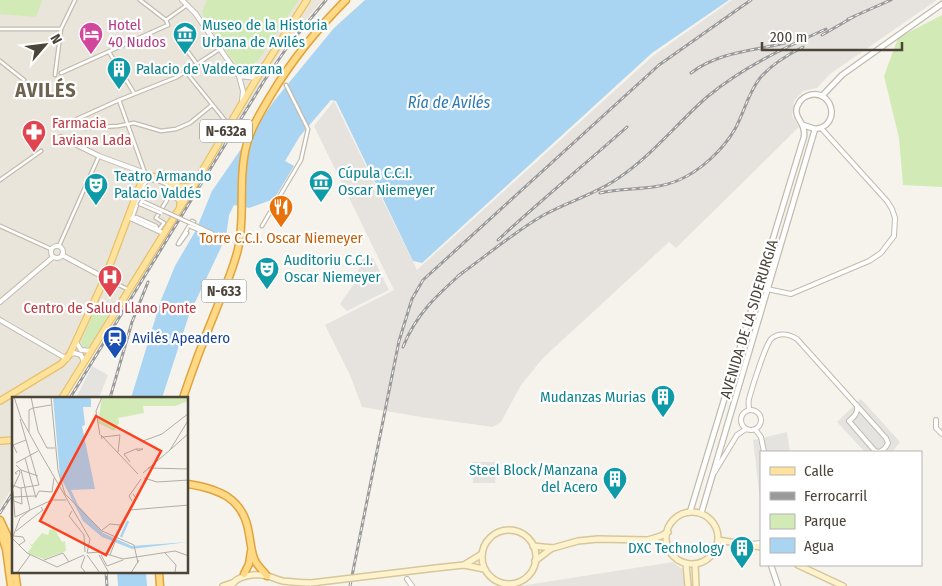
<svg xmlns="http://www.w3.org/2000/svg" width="942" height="586" viewBox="0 0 942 586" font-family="'Fira Sans Condensed',sans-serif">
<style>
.residential{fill:#eae5da}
.industrial{fill:#e6e2dd}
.green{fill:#d2eab5}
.parking{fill:#e5e3e0}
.water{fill:#a9d4f2}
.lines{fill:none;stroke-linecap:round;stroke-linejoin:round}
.pedestrian-casing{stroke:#c2bbae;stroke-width:5}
.minor-casing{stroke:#c2bbae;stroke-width:6}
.tertiary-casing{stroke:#c2bbae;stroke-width:7}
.secondary-casing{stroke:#d6c79b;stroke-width:8}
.primary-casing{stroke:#e6c16a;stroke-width:8}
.trunk-casing{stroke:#e0a43c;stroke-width:9}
.pedestrian{stroke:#fff;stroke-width:2.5}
.minor{stroke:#fff;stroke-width:4}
.tertiary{stroke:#fff;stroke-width:4.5}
.secondary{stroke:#fff3cd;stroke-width:5}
.primary{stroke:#ffe39c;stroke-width:5.5}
.trunk{stroke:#ffd985;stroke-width:6}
.rail-casing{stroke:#9a9a9a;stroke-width:3}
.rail{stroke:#fff;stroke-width:1;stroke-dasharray:4;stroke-linecap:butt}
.pedestrian-bridge-casing{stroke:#c2bbae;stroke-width:5;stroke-linecap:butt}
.secondary-bridge-casing{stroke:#d6c79b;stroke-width:8;stroke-linecap:butt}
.pedestrian-bridge{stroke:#fff;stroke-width:2.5}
.secondary-bridge{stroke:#fff3cd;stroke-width:5}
.labels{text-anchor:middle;stroke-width:4.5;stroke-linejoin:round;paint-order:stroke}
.shield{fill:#fff;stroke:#817c74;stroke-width:1}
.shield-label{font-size:14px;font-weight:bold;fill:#4b4439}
.hotel-label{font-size:15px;fill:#b23c85;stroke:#fff;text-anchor:start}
.culture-label{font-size:15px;fill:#0d838f;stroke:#fff;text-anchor:start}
.health-label{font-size:15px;fill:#be3a42;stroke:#fff;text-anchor:start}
.food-label{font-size:15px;fill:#c56008;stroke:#fff}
.street-label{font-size:15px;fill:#4b4439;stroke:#fff}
.transit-label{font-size:15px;fill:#164399;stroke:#fff;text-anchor:start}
.water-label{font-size:16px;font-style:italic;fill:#2e7ab2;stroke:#fff}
.district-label{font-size:20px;font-weight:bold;letter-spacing:1px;fill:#6e6250;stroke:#fff}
.inset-river{fill:none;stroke:#a9d4f2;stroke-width:2.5}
.inset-road{fill:none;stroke:#b2ada4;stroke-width:1}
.view{fill:#fc3f1d;fill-opacity:0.15;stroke:#fc3f1d;stroke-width:2.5}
.inset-edge{fill:none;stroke:#4b4439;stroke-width:2.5}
</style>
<rect width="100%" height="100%" fill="#f6f3ec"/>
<polygon class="residential" points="0,0 323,0 286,43 66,398 14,398 14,485 0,508"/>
<g class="industrial">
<polygon points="732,0 937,0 830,74 817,88 803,91 794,101 792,116 799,127 676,248 669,242 543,358 521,385 501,422 493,427 421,417 362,407 350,375 325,325 394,290 314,126 334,101 417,270 654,55"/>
<polygon points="673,562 682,569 685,586 520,586"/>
</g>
<g class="green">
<polygon points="0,0 42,0 36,17 0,14"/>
<polygon points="207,0 299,0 259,59 246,73 240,70 205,21 202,12"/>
<polygon points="942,15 942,187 903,185 899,138 884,76 898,38"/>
<polygon points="97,305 110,312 90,346 84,348 81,342"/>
</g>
<g class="parking">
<polygon points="363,256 373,258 389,290 347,311 340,304 354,284"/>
<polygon points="92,366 108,375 99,398 76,398"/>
<polygon points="861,399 900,442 892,452 865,452 837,422"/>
<polygon points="787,432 790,452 761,452 761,507 753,440"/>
<polygon points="472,462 497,462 495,483 473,483"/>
</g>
<g class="water">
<polygon points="365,0 729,0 652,53 422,263 413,261 336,101 331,100 300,136 285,161 294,166 274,199 249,208 234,205 229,215 226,237 189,315 162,398 131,398 161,300 175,266 196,230 212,191 274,101 334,28"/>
<polygon points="117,572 146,572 147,586 118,586"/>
</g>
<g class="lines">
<defs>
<g id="pedestrian">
<polyline points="166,20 187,5"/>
<polyline points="0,29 61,29"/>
<polyline points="180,41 197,64"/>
<polyline points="109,52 134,93"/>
<polyline points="0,61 24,80"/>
<polyline points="186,72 228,124"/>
<polyline points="61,73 168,25 166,20 140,0"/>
<polyline points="55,75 61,29 75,0"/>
<polyline points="119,100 145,173"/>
<polyline points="79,119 84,128 118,126 134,123 161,131 176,129 190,123 212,105"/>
<polyline points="75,120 119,100 177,77 220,49"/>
<polyline points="0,180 41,151"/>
<path d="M148 180C160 179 170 185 178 193V200L170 195 156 218 164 223 158 231 156 226 136 217 132 219 144 185Z"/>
<polyline points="192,221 194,222"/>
<polyline points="0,226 51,249"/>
<polyline points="262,226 301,160 308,129 286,85"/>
<polyline points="187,233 179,244 178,244 189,226"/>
<polyline points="59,246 99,156"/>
<polyline points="105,278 129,290"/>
</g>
<g id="minor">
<polyline points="182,0 195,13 239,76 243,91 242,101"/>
<polyline points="239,76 257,78"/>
<polyline points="61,137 99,156 145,173 147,176"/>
<polyline points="128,217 163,233"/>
<circle cx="57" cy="252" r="6"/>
<polyline points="62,255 105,278"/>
<polyline points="767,289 791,294 869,261 881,253 894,236 895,218 892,209 887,201 821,128"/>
<polyline points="0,302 53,257"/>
<polyline points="0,320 67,359"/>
<polyline points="76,342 81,350 91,351"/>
<polyline points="70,354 74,353 81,355 84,362"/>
<path d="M749 410C749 406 748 403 749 399 752 388 765 346 771 339 779 332 789 334 797 339L886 438 888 443C886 448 884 450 879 452L875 451 849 421C855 416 858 413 857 405"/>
<circle cx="751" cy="420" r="10"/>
<polyline points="936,420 936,428 942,434"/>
<polyline points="755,429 761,437 764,452"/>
<polyline points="714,473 737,435 746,429"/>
<polyline points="751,544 761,543"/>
<polyline points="407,579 412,586"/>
</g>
<g id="tertiary">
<polyline points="822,96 842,75 942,4"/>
<path d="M690 512 802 143C803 140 805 136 804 132 804 122 794 118 797 107 799 102 802 98 807 96 832 86 843 126 815 129L803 125"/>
<polyline points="701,514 815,129"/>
<polyline points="771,565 778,586"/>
</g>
<g id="secondary">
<circle cx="692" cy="538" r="26"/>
<circle cx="509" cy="557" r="27"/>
<polyline points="648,540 661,536 668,532"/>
<polyline points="718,540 761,547"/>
<polyline points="533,546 553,548 578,541 598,539 647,540 660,543 669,549"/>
<polyline points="535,561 552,548"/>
<polyline points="686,564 688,586"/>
<polyline points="695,564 696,586"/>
<polyline points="464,565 482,554"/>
<polyline points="798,565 843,586"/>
<polyline points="436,568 464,565 484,569"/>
<polyline points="223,586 232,583"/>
<path d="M231 586C237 575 256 573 267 576 273 577 277 580 283 581 292 582 302 583 311 583"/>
</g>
<g id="primary">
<polyline points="176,186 181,195 180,205"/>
<polyline points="62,398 194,185 257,78 307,0"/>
<path d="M0 401 61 364 70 354 105 278 142 180 151 176C166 178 179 192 194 185"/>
<polyline points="0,441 14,440"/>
</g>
<g id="trunk">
<path d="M183 398C193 368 204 339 216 310 224 290 233 270 238 249 245 219 239 188 244 158 247 134 259 115 271 95 292 60 317 29 346 0"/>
<path d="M188 484C219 489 244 498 249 534 251 543 251 556 257 564 260 568 264 572 267 576"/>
<polyline points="0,520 7,535 14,567"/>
<polyline points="0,531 6,549 11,586"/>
<polyline points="15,572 17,586"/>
<polyline points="159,572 160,586"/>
<polyline points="244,574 249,564 251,551"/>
</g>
</defs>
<use href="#pedestrian" class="pedestrian-casing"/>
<use href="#minor" class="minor-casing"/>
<use href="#tertiary" class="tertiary-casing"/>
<use href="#secondary" class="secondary-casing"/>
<use href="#primary" class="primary-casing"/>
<use href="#trunk" class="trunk-casing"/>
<use href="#pedestrian" class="pedestrian"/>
<use href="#minor" class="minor"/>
<use href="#tertiary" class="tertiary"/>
<use href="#secondary" class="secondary"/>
<use href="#primary" class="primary"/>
<use href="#trunk" class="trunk"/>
<defs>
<g id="rail">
<polyline points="848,19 891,0"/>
<polyline points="822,35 855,16"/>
<path d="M691 73C718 52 753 51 785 43"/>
<path d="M600 193C626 187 654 191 679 180 700 171 723 150 735 129 744 113 748 93 760 78 772 64 787 55 803 47"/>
<path d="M498 240C540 201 584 165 627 127"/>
<path d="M458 276C486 256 513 233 542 216 566 202 594 195 617 179 651 157 677 123 707 97 743 67 784 48 826 29"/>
<path d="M403 347C416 314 437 295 463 272"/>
<polyline points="70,398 264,81 288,46 326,0"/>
<polyline points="110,398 132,322 148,282"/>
<polyline points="0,513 14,491"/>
<polyline points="106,572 107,586"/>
<polyline points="350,586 399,341 412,299 423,280 659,65 751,0"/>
</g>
</defs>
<use href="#rail" class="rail-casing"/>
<use href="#rail" class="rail"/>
<defs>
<polyline id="pedestrian-bridge" points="161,213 140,204 142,201 212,233 211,235 189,226"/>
<polyline id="secondary-bridge" points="311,583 436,568"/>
</defs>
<use href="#pedestrian-bridge" class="pedestrian-bridge-casing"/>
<use href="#secondary-bridge" class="secondary-bridge-casing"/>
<use href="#pedestrian-bridge" class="pedestrian-bridge"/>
<use href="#secondary-bridge" class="secondary-bridge"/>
</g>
<defs>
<symbol id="hotel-pin" viewBox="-11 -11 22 30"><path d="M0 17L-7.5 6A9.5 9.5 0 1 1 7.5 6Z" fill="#d1479c" stroke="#fff"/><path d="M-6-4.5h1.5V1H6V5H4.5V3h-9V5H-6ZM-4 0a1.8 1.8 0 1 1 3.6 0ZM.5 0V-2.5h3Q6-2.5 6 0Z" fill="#fff"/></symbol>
<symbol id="museum-pin" viewBox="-11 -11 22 30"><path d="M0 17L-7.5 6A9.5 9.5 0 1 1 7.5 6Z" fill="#0f9aa8" stroke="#fff"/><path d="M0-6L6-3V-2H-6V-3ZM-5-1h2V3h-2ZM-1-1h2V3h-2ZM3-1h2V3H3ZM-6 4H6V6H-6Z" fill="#fff"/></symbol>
<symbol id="building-pin" viewBox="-11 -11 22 30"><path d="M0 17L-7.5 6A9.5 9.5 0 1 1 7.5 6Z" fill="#0f9aa8" stroke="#fff"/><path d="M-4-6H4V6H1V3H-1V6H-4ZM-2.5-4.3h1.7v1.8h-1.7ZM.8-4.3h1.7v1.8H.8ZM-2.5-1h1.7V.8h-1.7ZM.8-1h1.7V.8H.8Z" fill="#fff"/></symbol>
<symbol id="pharmacy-pin" viewBox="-11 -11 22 30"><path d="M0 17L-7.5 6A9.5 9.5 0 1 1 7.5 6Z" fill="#e0444e" stroke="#fff"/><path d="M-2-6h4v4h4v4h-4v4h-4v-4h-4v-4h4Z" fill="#fff"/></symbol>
<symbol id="theatre-pin" viewBox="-11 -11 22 30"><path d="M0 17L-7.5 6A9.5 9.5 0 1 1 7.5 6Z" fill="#0f9aa8" stroke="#fff"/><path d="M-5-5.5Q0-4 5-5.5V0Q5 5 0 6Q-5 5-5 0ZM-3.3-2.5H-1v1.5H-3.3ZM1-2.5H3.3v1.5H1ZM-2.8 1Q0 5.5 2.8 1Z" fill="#fff"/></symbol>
<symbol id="restaurant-pin" viewBox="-11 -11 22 30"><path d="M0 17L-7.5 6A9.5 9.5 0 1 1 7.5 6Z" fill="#e8710a" stroke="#fff"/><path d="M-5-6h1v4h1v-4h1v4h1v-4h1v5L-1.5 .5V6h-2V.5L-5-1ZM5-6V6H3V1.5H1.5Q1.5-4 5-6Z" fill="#fff"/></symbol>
<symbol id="hospital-pin" viewBox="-11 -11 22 30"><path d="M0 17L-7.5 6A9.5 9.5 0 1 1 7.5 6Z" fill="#e0444e" stroke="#fff"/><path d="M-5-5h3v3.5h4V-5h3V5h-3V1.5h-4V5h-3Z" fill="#fff"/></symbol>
<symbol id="station-pin" viewBox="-11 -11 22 30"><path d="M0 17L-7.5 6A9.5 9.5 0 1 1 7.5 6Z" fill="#1a4fb4" stroke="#fff"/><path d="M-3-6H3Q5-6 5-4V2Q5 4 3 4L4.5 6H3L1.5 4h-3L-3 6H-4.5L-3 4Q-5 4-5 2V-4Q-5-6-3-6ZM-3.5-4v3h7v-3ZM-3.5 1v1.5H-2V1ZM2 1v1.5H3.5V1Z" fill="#fff"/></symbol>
</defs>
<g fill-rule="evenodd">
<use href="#hotel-pin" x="77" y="20" width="28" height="38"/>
<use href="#museum-pin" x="171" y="20" width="28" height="38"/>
<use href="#building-pin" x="105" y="55" width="28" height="38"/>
<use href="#pharmacy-pin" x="20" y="118" width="28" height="38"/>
<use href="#museum-pin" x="307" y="168" width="28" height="38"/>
<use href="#theatre-pin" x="82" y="171" width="28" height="38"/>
<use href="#restaurant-pin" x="267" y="193" width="28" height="38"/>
<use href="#theatre-pin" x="253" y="255" width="28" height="38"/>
<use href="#hospital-pin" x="96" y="263" width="28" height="38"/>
<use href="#station-pin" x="101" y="324" width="28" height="38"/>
<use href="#building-pin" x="649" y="383" width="28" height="38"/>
<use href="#building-pin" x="601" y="465" width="28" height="38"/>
<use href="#building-pin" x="728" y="534" width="28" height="38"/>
</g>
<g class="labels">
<g class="shield">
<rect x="200" y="119.5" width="52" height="23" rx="4"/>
<rect x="201.5" y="279.5" width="45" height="23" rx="4"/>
</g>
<g class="shield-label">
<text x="226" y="136">N-632a</text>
<text x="224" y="296">N-633</text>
</g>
<g class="hotel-label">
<text x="108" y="30">Hotel<tspan x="108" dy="17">40 Nudos</tspan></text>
</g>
<g class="culture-label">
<text x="202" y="30">Museo de la Historia<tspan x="202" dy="17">Urbana de Avilés</tspan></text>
<text x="136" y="74">Palacio de Valdecarzana</text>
<text x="338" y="178">Cúpula C.C.I.<tspan x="338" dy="17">Oscar Niemeyer</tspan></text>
<text x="114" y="181">Teatro Armando<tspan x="114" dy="17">Palacio Valdés</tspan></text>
<text x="284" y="265">Auditoriu C.C.I.<tspan x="284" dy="17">Oscar Niemeyer</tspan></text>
<text x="646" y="402" text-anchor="end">Mudanzas Murias</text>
<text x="598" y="475" text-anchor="end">Steel Block/Manzana<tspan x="598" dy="17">del Acero</tspan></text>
<text x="724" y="553" text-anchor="end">DXC Technology</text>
</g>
<g class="health-label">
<text x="52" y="128">Farmacia<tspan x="52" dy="17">Laviana Lada</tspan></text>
<text x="110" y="313" text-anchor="middle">Centro de Salud Llano Ponte</text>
</g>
<g class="food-label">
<text x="281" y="243">Torre C.C.I. Oscar Niemeyer</text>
</g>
<g class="street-label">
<text transform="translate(749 319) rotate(-73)" y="5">AVENIDA DE LA SIDERURGIA</text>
</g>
<g class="transit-label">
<text x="132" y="343">Avilés Apeadero</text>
</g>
<g class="water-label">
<text x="449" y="108">Ría de Avilés</text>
</g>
<g class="district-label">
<text x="46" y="97">AVILÉS</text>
</g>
</g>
<g transform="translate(12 397)">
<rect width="176" height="176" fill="#f6f3ec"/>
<path d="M90 0H176V4L163 9H131L132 16 106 21 107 26 102 34 86 26ZM38 132 43 133 50 145 53 144 54 154 32 162 15 156 20 150 17 146 20 148 30 136 36 138Z" fill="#d2eab5"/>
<path d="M41 0H78L79 3V10H71L73 28 70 29 83 92 59 93 66 108 91 136 120 149 176 145 120 152 90 140 71 124 48 79Z" fill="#a9d4f2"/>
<path class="inset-river" d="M109 140 116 124"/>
<path class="inset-road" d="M2 0 9 21 26 52M19 0 26 34 35 51H43M39 0 46 73 53 97 90 134 122 148 126 166M21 11 39 8M17 35V13L21 11M88 38 84 14 90 0M91 40 108 38 106 55M90 42 89 38 126 77M131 44 150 37 177 16M26 52 78 142 75 156M158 53 177 36M5 56 1 48 14 43M13 61 24 101M118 65 112 57 124 52H131L126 54 124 52M4 66 26 54M4 68 9 73 26 79M136 71 177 72M9 73 18 113M131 76 158 53 177 22M132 81 145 85 177 83M0 88 8 91 27 88 8 22M1 91 8 76 7 73 3 76 5 77M1 94 3 120M0 100 23 99M24 100 27 94 40 95 42 81M2 104 10 107 9 91M120 104 117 99 129 82M118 113 177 108M60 114 57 119 72 138 73 155M3 120 40 103H54M90 133 98 127 108 128M109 133 107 130 124 101 121 97M4 134 31 113 29 110M2 139 11 140 13 144 7 148M0 141 15 156 45 170 72 158M0 142 8 121 18 113M75 156 88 155 111 162 163 154 177 159M153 156 164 168 163 176M75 158 88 176M87 158 97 176M89 158 95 169 111 163M98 158 110 127M73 159 69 170 74 176M32 163 51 156 57 165M5 176 18 158M119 176 127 163"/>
<path class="view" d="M84 19 149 54 94 158 28 124Z"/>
<rect width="176" height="176" class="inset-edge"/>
</g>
<rect x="760" y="451" width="162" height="115" fill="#ffffff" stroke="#b7b4b0"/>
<rect x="770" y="467" width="25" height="8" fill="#ffe39c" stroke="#b7b4b0"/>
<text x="804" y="476" font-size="15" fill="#4b4439">Calle</text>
<rect x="770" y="492" width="25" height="8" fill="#9a9a9a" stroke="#b7b4b0"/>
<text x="804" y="501" font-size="15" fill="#4b4439">Ferrocarril</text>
<rect x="770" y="514" width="25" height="15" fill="#d2eab5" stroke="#b7b4b0"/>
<text x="804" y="526" font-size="15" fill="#4b4439">Parque</text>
<rect x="770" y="538" width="25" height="15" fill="#a9d4f2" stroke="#b7b4b0"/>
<text x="804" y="551" font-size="15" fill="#4b4439">Agua</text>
<g transform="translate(45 45) rotate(62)" stroke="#ffffff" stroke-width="4" paint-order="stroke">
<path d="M0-4L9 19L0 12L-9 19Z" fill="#4b4439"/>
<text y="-8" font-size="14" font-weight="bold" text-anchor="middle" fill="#4b4439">N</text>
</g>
<path d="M762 42v8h140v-8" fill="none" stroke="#4b4439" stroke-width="2.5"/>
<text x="770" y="42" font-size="15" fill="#4b4439" stroke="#ffffff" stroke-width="4" paint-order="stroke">200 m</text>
</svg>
